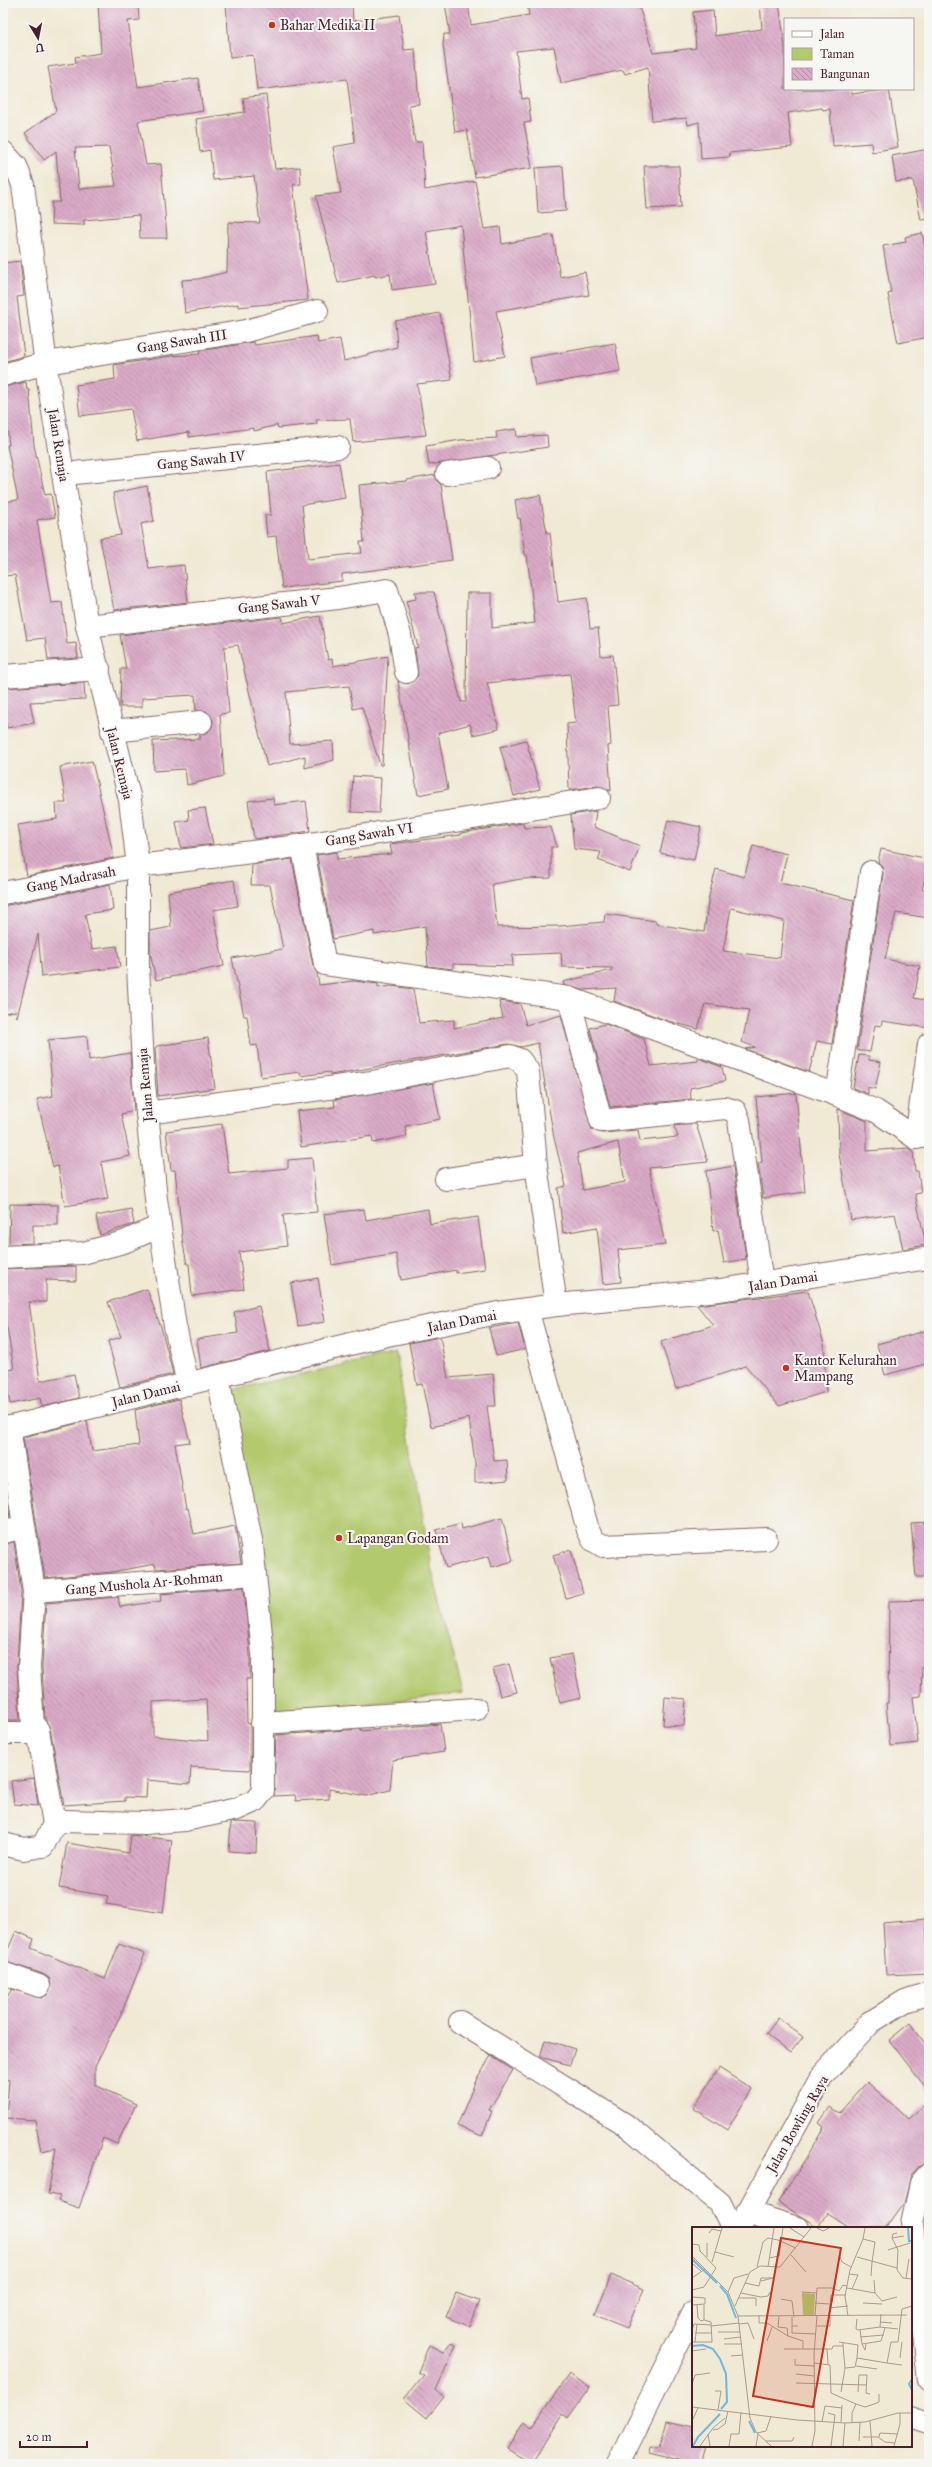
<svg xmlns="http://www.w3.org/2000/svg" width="932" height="2467" viewBox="0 0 932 2467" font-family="'IM FELL Great Primer',serif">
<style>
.park{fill:#b2c96d;stroke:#7e744c}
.building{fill:url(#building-back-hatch);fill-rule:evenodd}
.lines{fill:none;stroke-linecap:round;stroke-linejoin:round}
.minor-casing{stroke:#846666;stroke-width:24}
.minor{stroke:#fff;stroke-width:22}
.poi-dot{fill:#c8321e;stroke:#f6f6f2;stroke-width:1.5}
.labels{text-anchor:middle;stroke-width:4;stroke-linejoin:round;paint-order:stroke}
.poi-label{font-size:14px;fill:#4a1f2b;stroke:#f6f6f2;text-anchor:start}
.street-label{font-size:14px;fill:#4a1f2b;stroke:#f6f6f2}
.inset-river{fill:none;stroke:#6bb8e5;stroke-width:2}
.inset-road{fill:none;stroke:#ae9890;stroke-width:1}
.view{fill:#c8321e;fill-opacity:0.15;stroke:#c8321e;stroke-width:2}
.inset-edge{fill:none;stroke:#4a1f2b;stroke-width:2}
</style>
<defs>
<pattern id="building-back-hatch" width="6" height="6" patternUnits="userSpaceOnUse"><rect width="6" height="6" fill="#daabc8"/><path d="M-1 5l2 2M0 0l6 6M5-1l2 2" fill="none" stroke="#b38ba3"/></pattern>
</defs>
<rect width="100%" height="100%" fill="#f6f6f2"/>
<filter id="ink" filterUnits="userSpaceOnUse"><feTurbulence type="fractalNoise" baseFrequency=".025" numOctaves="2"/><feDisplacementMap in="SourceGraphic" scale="8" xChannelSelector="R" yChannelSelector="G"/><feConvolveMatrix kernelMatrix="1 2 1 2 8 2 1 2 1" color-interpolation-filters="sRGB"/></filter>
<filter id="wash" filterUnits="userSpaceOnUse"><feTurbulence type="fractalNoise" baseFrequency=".012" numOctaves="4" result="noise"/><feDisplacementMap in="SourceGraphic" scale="16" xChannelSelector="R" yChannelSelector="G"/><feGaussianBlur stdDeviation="0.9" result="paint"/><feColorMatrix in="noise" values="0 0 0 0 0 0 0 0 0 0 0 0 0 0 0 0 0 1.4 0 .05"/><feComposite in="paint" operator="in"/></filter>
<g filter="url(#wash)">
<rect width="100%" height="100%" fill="#f0e9d4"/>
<polygon class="park" points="396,1353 431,1567 463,1693 270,1715 227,1391"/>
<g id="blocks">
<g class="building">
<path d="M98 3H138L139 20 128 21 138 87 198 78 203 111 138 121 146 165 161 164 167 238H140L139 215 84 220V225L51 224 52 202H60L56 151 44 160 25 133 56 111 48 67 76 63 75 57 101 53ZM109 147 116 186 79 189 75 148Z"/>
<polygon points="226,3 352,3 353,21 399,15 404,50 415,49 419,104 409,105 415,142 422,142 425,190 475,181 484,229 500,227 502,244 553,235 560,277 585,272 589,295 496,311 505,356 474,362 461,225 426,231 435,284 392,290 390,274 375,277 375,275 338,283 316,196 341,193 333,147 355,143 347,79 257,90 253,55 230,58"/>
<polygon points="445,3 468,3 471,25 529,15 527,3 638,3 653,53 696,48 693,12 713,10 715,36 762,29 760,3 779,3 785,46 785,89 851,89 852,94 889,89 898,147 872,152 871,143 833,146 830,109 823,110 822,108 788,113 792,147 729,153 730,157 701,159 699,122 688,125 687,118 652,121 648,67 625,74 623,70 561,83 554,47 516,51 522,99 528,98 531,122 524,123 532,168 475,177 467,130 455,132 443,45 444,34 450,34"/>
<polygon points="266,95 275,169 300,167 301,184 293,185 308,300 238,307 238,304 185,313 182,280 198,279 227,272 228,222 260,223 254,176 213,180 210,150 200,152 196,119 245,112 243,98"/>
<polygon points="929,149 929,219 921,220 913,180 896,182 892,156"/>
<polygon points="563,166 566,211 538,213 535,168"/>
<polygon points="644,166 679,166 681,207 647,209"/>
<polygon points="922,233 929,264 929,337 898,343 888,294 891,293 883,246 906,242 905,237"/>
<polygon points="20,261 24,296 17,297 24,356 3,362 3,263"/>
<polygon points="440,313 452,380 417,384 426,435 353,442 350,419 316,420 317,424 278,428 277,425 254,431 254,428 189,437 189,432 137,441 131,409 80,416 76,385 115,379 114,365 171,356 200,354 199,351 254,342 255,345 317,336 318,343 340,339 344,361 397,347 395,321"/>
<polygon points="615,343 620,371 535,386 530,358"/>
<polygon points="26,382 27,390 29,389 34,445 45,495 51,494 55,517 37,520 51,603 62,602 67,644 76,643 78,658 48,660 45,638 27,640 15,575 3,576 3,502 18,500 7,445 9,445 3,387"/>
<polygon points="516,429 517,437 547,435 548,447 429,465 426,446 460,440 497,438 496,432"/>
<polygon points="339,463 345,498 302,505 308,559 362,553 360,542 364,542 359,485 407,481 407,480 435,475 437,481 441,485 452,560 342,574 342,581 282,588 276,536 267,537 265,515 271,515 267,472"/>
<polygon points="147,486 154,521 141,524 149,569 184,565 188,602 114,610 100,538 121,535 113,493"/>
<polygon points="540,495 547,533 550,533 558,602 587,598 590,629 598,628 601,656 613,655 618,705 608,706 611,745 608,746 611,791 597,786 569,790 567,724 576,723 570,674 487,683 499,729 473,735 470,724 438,733 448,789 418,795 398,681 408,684 418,676 415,648 418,647 406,601 416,599 415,592 434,592 461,702 466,702 467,593 492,593 492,628 535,623 527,555 525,555 520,518 518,519 515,500"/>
<polygon points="320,616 328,660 332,659 333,666 388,656 382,765 380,765 362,707 353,709 349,686 286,692 290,744 333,741 334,760 305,768 305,756 267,766 238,645 224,647 229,713 220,714 224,776 187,785 185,769 154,771 153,741 200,739 200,735 208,732 212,727 213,720 206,711 196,710 195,695 142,698 142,707 120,707 121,669 126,669 120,635 282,617 283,623"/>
<polygon points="84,683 85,699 30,702 34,723 7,728 3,708 3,688"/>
<polygon points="526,740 540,789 514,796 500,747"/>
<polygon points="92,761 114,858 27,876 18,825 57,819 56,803 66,803 60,767"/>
<polygon points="353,776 381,778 379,813 351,812"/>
<polygon points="273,798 274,805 306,801 310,831 254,839 248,801"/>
<polygon points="205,808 213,844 181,848 176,822 189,820 188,810"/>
<polygon points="596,811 594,827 640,846 630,872 598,860 601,852 574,849 571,815"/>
<polygon points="668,820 701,827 694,860 660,853"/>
<path d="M523 823 524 828 551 827 557 847H551V878L521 879 492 884 497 927 560 926 604 922 605 914 656 921V924L704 932 709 896 716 869 744 877 753 846 787 854 780 883 854 900 832 1044 817 1041 809 1072 745 1049 755 1047 742 1042 749 1010 705 1004 698 1029 668 1021 614 1001 616 988 583 990 564 985 563 982 612 970V968L562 967 561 953 512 955 513 966 453 964V969L428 966 425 926 374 935V931L333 939 317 855 337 852V859L392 854 390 844 461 835V833ZM731 908 784 921 780 958 723 951Z"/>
<polygon points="881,849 929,859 922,890 929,891 929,918 896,913 885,959 920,966 914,998 929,1001 929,1028 882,1021 881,1026 875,1025 870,1052 857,1050 883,874 882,867 878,862"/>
<path d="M292 859 313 966 317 973 319 985 354 981 378 984V988L391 986 413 989 419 1023 454 1020V1028L503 1018 499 1001 520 1004 526 1025 561 1015 592 1130 602 1133 638 1130 640 1141 678 1137 674 1126 696 1124 708 1162 649 1168 665 1245 618 1250 621 1282 603 1284 597 1227 563 1233 558 1188 566 1186 554 1138 538 1043 521 1047 508 1044 330 1075V1072L301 1076 300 1072 261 1077 257 1045 251 1046 247 1016H244L232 958 283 949 270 885H251L252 865ZM618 1142 625 1182 583 1190 577 1153Z"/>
<polygon points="234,880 238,906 213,910 224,966 156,980 150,952 150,931 171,927 168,892"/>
<polygon points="110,884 113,910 85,914 92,949 117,946 120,967 42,977 38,934 17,1017 16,1011 3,1013 3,906"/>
<polygon points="605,1024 644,1039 651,1066 698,1061 698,1058 722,1067 725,1081 690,1088 691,1099 610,1107 590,1028"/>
<polygon points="87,1036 89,1060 130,1053 134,1111 121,1114 130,1156 101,1162 108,1199 65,1206 58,1166 53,1167 37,1099 53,1096 48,1040"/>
<polygon points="208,1038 215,1088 158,1096 155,1048 157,1046"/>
<polygon points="859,1055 869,1056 869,1060 881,1062 875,1089 868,1087 868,1094 853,1088"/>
<polygon points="433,1083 440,1119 405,1126 407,1136 373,1143 372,1136 301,1147 297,1111 335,1107 334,1100"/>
<polygon points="796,1093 805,1192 763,1198 758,1163 762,1162 756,1097"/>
<polygon points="838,1109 867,1121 867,1151 908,1148 913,1150 915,1171 918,1171 921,1193 915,1194 926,1245 903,1249 895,1214 851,1220 839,1154"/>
<polygon points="222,1124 229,1174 288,1168 288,1160 312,1158 317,1212 283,1215 287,1246 239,1252 244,1289 192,1296 189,1264 187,1264 183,1244 175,1170 171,1170 166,1131"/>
<polygon points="733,1166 746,1259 724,1263 718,1230 713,1231 706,1171"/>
<polygon points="10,1204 58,1205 58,1225 33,1225 33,1243 9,1244"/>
<polygon points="131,1209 134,1224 100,1235 96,1216"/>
<polygon points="364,1209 366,1220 428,1209 430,1224 478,1217 485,1269 456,1273 456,1270 401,1280 396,1254 332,1265 324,1214"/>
<polygon points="76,1266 76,1281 46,1280 46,1302 29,1302 40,1381 74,1374 79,1398 42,1407 40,1398 10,1404 4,1371 14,1369 3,1304 7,1303 3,1269"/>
<polygon points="318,1278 325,1322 298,1326 291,1283"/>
<polygon points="147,1289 161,1327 173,1374 120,1387 108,1341 121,1337 108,1302"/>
<polygon points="808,1291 824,1344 826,1392 779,1406 746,1366 676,1389 661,1342 713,1325 697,1305"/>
<polygon points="259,1306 270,1351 201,1368 197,1339 238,1333 234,1312"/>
<polygon points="518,1323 525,1349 496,1356 489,1328"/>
<polygon points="929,1330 929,1363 885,1375 877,1344"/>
<polygon points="440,1337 448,1378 493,1374 496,1406 487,1406 494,1461 507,1460 508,1480 475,1483 475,1463 469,1418 431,1427 422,1384 417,1385 409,1343"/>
<polygon points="179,1399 190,1442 175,1444 186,1509 188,1508 194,1534 235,1526 241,1563 156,1569 155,1564 112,1572 45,1578 23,1437 87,1421 92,1451 139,1445 135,1410"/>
<polygon points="3,1471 10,1518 3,1519"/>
<polygon points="502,1518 513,1561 492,1567 489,1556 446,1568 436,1530 461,1523 462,1529"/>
<polygon points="929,1522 929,1577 916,1577 911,1523"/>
<polygon points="14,1542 21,1592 17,1666 20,1720 3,1720 3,1595 6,1595 3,1573 3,1544"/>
<polygon points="571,1550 583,1593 566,1598 553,1555"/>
<path d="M244 1587 250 1655V1679H246L247 1723 250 1724V1770L191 1767 190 1784 147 1780 146 1798 125 1797V1801L64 1805 50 1728 45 1719 42 1667 46 1603 118 1597 120 1607 161 1601 160 1594ZM206 1699 208 1741 153 1736V1702Z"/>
<polygon points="929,1600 929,1671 922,1667 921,1696 913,1697 918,1743 890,1746 886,1703 888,1703 889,1601"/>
<polygon points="572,1654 581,1698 560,1703 550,1658"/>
<polygon points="509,1664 517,1692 500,1696 493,1668"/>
<polygon points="665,1697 686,1699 684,1726 663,1725"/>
<polygon points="440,1724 444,1752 393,1760 390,1790 366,1796 329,1789 329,1799 296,1801 295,1795 274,1796 276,1735 361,1729 361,1731"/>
<polygon points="34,1778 38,1806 14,1804 11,1781"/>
<polygon points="237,1822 257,1823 256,1853 229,1851 231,1823"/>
<polygon points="131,1835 172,1840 163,1913 106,1904 108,1896 59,1888 67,1843 129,1853"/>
<polygon points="926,1919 929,1973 886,1975 883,1923"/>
<polygon points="16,1931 34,1939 31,1948 105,1979 119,1944 145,1954 122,2012 95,2066 95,2085 136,2104 117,2144 103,2138 79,2208 58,2201 60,2196 48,2194 56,2148 41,2151 35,2120 6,2118 9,2080 3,2079 3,2003 12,1989 41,1998 47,1995 51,1984 49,1978 43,1974 3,1961"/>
<polygon points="778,2018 803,2037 790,2053 766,2034"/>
<polygon points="910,2023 929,2049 929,2092 889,2040"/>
<polygon points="545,2040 575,2049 570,2065 540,2057"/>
<polygon points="491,2056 513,2070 489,2110 492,2111 482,2136 457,2126 477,2078"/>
<polygon points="719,2068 752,2089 727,2130 693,2108"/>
<polygon points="867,2082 909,2119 929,2101 929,2162 920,2165 911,2175 904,2203 886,2228 850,2228 827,2213 818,2227 778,2202 806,2159 824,2127 819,2123 830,2107 839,2113"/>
<polygon points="611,2275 644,2289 627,2328 595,2315"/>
<polygon points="456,2293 479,2301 469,2326 446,2317"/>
<polygon points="451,2342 456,2345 436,2390 444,2397 427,2418 404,2399 424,2375 418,2372 429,2345 443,2352"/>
<polygon points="569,2374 590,2387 568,2418 563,2414 532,2464 507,2449 524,2422 532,2427"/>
<polygon points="667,2421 693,2427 693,2446 705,2446 700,2464 650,2452 651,2446 660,2446"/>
</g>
</g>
</g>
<g filter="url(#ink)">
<use href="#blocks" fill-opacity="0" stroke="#846666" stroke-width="1"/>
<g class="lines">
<defs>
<g id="minor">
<polyline points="3,152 16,166 23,185 47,373 87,626 130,800 138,866 138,967 144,1084 156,1199 175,1326 188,1384"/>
<polyline points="3,375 46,363 246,331 317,311"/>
<polyline points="64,474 338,447"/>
<polyline points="447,474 488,468"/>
<polyline points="87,626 338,598 387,590 400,635 406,672"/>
<polyline points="3,676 99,669"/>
<polyline points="112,731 201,722"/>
<polyline points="302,845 325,964 569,998 837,1095 876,1111 916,1138 929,1136"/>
<polyline points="3,893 138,866 284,848 599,798"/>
<polyline points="569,998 601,1121 725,1108 735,1111 739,1120 762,1284"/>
<polyline points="837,1095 871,872"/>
<polyline points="147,1113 372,1082 510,1056 520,1060 528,1071 536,1165"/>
<polyline points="916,1138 929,1044"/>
<polyline points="446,1179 536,1165 556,1305"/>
<polyline points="3,1257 83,1253 124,1242 160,1226"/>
<polyline points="527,1309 588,1530 593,1540 603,1546 766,1539"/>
<polyline points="3,1429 387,1335 498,1313 556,1305 720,1290 929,1258"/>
<polyline points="3,1532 22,1528"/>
<polyline points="34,1591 255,1574"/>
<polyline points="262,1723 476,1709"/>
<polyline points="33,1725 38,1730 54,1824"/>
<polyline points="3,1733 27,1733 32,1730 33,1725 29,1667 34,1591 9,1427"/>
<polyline points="3,1844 24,1849 43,1846 54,1824 62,1821 145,1823 185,1820 237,1809 255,1801 263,1791 263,1654 252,1545 218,1378"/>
<polyline points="3,1973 39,1986"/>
<polyline points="460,2022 629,2127 720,2203 732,2228"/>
<polyline points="929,2174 921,2183 912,2223 929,2381"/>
<polyline points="747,2212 797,2228"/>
<polyline points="739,2228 823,2075 871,2022 905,2001 929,1993"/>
<polyline points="911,2417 929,2423"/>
<polyline points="618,2464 693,2313"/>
</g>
</defs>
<use href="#minor" class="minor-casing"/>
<use href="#minor" class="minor"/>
</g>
</g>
<g class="poi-dot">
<circle cx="272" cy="25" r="4"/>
<circle cx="786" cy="1368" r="4"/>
<circle cx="339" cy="1538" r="4"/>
</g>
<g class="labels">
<g class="poi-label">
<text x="280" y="30">Bahar Medika II</text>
<text x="794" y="1365">Kantor Kelurahan<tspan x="794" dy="16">Mampang</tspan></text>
<text x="347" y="1543">Lapangan Godam</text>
</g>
<g class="street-label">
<text transform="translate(182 341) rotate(-9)" y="5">Gang Sawah III</text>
<text transform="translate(59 445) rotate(81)" y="5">Jalan Remaja</text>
<text transform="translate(201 460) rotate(-6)" y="5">Gang Sawah IV</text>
<text transform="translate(279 604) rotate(-6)" y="5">Gang Sawah V</text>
<text transform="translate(120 763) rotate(76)" y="5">Jalan Remaja</text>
<text transform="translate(369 834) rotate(-9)" y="5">Gang Sawah VI</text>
<text transform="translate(71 879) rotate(-11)" y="5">Gang Madrasah</text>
<text transform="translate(145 1085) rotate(-95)" y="5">Jalan Remaja</text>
<text transform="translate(783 1281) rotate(-9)" y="5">Jalan Damai</text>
<text transform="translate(462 1321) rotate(-11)" y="5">Jalan Damai</text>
<text transform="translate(146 1394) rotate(-14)" y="5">Jalan Damai</text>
<text transform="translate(144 1583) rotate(-5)" y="5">Gang Mushola Ar-Rohman</text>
<text transform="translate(797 2124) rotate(-60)" y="5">Jalan Bowling Raya</text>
</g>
</g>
<g transform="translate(692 2227)">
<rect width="220" height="220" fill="#f0e9d4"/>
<path d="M110 66 123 67 122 88H111Z" fill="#b2c96d"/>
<path class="inset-river" d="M216 1 217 14H220M0 32 25 56M28 59 35 67 44 91M0 119 11 118 21 122 28 132 34 147 35 175 29 182M220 152 217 157 220 163M57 194 63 206M1 219 6 210 28 187"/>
<path class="inset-road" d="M98 1 112 10M125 1 131 4 137 1M173 1 171 12 183 15 180 35M17 6 20 2 29 4M205 6 201 7 200 11 206 23 205 43 211 51 220 52M200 11 212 9M0 17 7 18 8 24 24 41 12 60 0 63M196 23 218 16M23 25 42 30M99 28 114 45M0 29 36 65 46 89 215 88M15 30V16M148 30 150 35 159 40M165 30 205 41M77 31 87 29 91 1M20 35 30 1M0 36 10 45M65 40 71 15 76 11 86 13 104 21M76 40 82 1M157 47 166 48 160 62M179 49 180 35M0 51 13 42M214 51 217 32M182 53 183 66M53 56 67 59 69 51H81L69 54M155 61 183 66 190 74 205 70M36 65 42 51 56 47M110 65 124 66M49 66 69 70 76 69 78 65M0 70 13 71V77L0 78M47 71H64V79M89 72 100 74 102 90M123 76 137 77M171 76 190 77M5 78 6 91 9 94 12 93V78M43 79 58 45 68 39 88 40 119 1M137 81 156 79M67 88V96H75L96 109 111 114V122M137 88 139 68H154M46 89 58 191 64 205 79 219M87 89 86 100 95 101 96 109M123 89 125 61H140L147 64 151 58 155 59M156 89 153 69 158 43 171 12M100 90V99H106M165 92 164 102 166 103 188 100 206 102M188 95 200 96M47 97 56 96 62 112M19 99 47 96M100 99V106L124 107M125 99H138V88M188 100 189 87M0 103 2 97 19 98M168 103 170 117 189 114 193 101M26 105H48M3 106H20M71 110 75 96M168 110 192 108M32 112 49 110M75 114 80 100M0 115H20L19 95 12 93M3 115 5 97M147 115 166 118 165 131M32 117H50M170 117 173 123 174 117M151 119 153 141M92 122H140L141 119H151V116M135 122 136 137M0 124 14 122M39 129 51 128M208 131 210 115M103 132V138L123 139M122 136 138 138 139 166 164 177M195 136 210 138M164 139 185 142M104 147 122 149M104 156 175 158M0 157 3 148 18 146M23 164H29L26 183M149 165 153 141 163 140 165 131 195 136 199 115H206L210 82 220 79M166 165 167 148H175L174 166 178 167M0 180 105 193 153 196 173 195 206 186H220M136 186 143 188 139 219M0 194 6 181M178 194 180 219M130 195 133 179 150 181M149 195 150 178M160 196V186L164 177 173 180 182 177 187 175V167M21 203 26 202 33 197 36 184M65 206 74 204 79 189M16 207 18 219M171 210H186L193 215 203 216M187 210 188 206 206 207M74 214H100L102 210M167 214 168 195M8 219 21 201 33 191M37 219 39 207H47L49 185M64 219 66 207M120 219 123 204 122 127 125 89M151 219 153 196M202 219 208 197V186"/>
<path class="view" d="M89 11 149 21 121 180 61 169Z"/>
<rect width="220" height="220" class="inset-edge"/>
</g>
<rect width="932" height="2467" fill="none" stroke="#f6f6f2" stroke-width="16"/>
<rect x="784" y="18" width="130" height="72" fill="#f6f6f2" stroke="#b1a0a2"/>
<rect x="792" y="31" width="20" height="6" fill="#ffffff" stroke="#b1a0a2"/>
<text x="820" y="38" font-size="12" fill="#4a1f2b">Jalan</text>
<rect x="792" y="48" width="20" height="12" fill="#b2c96d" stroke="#b1a0a2"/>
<text x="820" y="58" font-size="12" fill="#4a1f2b">Taman</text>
<rect x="792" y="68" width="20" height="12" fill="url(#building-back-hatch)" stroke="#b1a0a2"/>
<text x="820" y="78" font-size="12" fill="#4a1f2b">Bangunan</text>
<g transform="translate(38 38) rotate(170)" stroke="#f6f6f2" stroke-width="3" paint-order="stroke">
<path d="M0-3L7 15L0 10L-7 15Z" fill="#4a1f2b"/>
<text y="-6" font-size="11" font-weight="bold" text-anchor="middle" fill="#4a1f2b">U</text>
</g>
<path d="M20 2441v6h67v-6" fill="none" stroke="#4a1f2b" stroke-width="2"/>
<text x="26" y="2441" font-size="12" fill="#4a1f2b" stroke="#f6f6f2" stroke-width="3" paint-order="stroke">20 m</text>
</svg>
